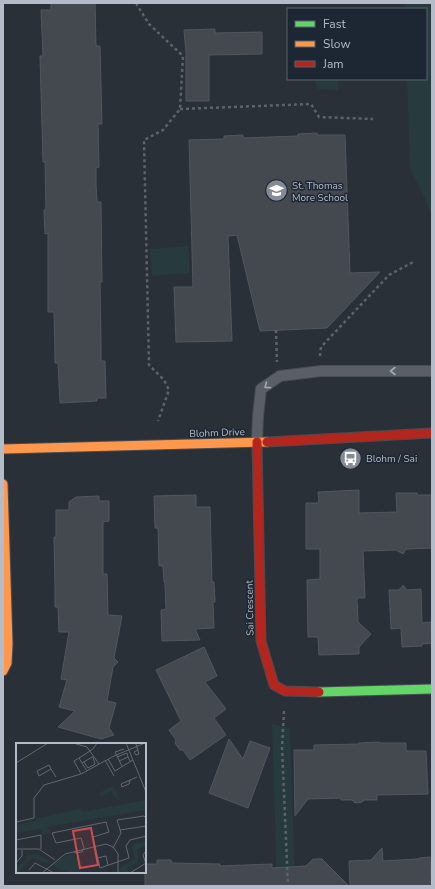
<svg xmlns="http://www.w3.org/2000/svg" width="435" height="889" viewBox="0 0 435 889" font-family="'Nunito Sans',sans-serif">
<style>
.green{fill:#273a3e}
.building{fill:#444950;stroke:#52575f}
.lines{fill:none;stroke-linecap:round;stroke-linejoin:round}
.lane-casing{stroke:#484c53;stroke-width:12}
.fast-casing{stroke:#484c53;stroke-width:11}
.slow-casing{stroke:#484c53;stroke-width:11}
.jam-casing{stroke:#484c53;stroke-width:11}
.path{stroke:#5d636a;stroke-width:2.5;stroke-dasharray:3 3;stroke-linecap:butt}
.lane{stroke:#5a5e66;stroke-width:10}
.fast{stroke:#63d668;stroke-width:9}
.slow{stroke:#ff974d;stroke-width:9}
.jam{stroke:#b3261e;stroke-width:9}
.oneway{stroke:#a2a9b5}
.labels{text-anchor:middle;stroke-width:3;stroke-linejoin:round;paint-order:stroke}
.poi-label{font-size:10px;fill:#b4bcc9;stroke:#1d2633;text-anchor:start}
.street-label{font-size:10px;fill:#b4bcc9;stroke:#1d2633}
.inset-road{fill:none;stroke:#616872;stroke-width:1}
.view{fill:#ce4d50;fill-opacity:0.15;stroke:#ce4d50;stroke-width:2}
.inset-edge{fill:none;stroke:#b4bcc9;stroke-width:2}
</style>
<rect width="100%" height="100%" fill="#2a3038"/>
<g class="green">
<polygon points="404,3 432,3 432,214 410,168 407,79 426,79 426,9 405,9"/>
<polygon points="314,79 338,79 338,90 318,89"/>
<polygon points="188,246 190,273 152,276 150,249"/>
<polygon points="272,724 290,728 295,886 277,886"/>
</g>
<g class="building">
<polygon points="51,3 95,3 96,46 100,46 102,124 98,124 99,167 96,168 96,184 97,202 101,202 102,282 100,282 101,343 101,361 105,361 106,398 97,398 97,401 60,403 58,363 55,363 55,356 54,312 48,312 48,233 45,234 44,210 46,209 45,162 43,162 40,56 43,56 41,10 51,10"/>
<polygon points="215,29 215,33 262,32 262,54 209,55 209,101 186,101 186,53 184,30"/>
<polygon points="317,133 317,135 345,135 350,273 380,272 327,328 260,331 237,235 228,236 232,341 176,342 174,287 193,287 189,140 224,139 224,136 243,135 243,138 298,136 298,134"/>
<polygon points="359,490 359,513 397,512 396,493 417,493 417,495 432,495 432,548 406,549 403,554 396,550 363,551 365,598 357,598 358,622 371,634 359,647 359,654 319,655 318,637 308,637 307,580 320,579 320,549 306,549 306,503 319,503 318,492"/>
<polygon points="196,495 196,507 210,507 212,582 214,582 215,602 213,602 214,628 195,629 200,640 162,641 161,610 166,609 165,583 164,582 163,566 159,566 158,528 155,528 154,496"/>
<polygon points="99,496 99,501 109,501 109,521 103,522 103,574 107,574 108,615 122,616 114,658 118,662 113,667 107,701 116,703 109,728 114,735 101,739 58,727 75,711 59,707 67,680 61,679 69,632 59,632 58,607 55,607 55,587 54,537 56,537 56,510 69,510 69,502 76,497"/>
<polygon points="403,585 407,590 421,589 422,623 431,622 432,643 422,644 422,646 402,647 401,628 391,629 389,590 399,590"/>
<polygon points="204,647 217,676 205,682 226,709 214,718 226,735 190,760 183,750 180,750 175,743 176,740 169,730 181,721 156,670"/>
<polygon points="229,739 243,759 250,741 270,748 248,808 209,793"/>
<polygon points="379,742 380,743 406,743 406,751 426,751 428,794 377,795 377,800 364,800 362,802 355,803 352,800 341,800 341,798 308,799 295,816 294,750 314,750 314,745 359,744 359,743"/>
<polygon points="382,848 383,861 417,859 419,858 430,857 431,886 350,886 349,861 371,860"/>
<polygon points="313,859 322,859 349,886 145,886 145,864 157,864 157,860 171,860 172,863 220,864 220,866 272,864 272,868 306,866"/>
</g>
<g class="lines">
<defs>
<polyline id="lane" points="257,442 258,416 261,389 280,376 321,371 432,371"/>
<polyline id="fast" points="319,692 432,689"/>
<g id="slow">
<polyline points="3,449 267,442"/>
<polyline points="3,484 8,644 7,663 3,671"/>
</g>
<g id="jam">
<polyline points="257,442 261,641 274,685 285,691 319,692"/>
<polyline points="267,442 432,433"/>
</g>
</defs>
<use href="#lane" class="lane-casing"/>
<use href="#fast" class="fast-casing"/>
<use href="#slow" class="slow-casing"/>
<use href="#jam" class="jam-casing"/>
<g class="path">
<polyline points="137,3 137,5 149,24 183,56 180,109 163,130 144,140 149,365 164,380 169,390 158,421"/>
<polyline points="180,109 311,104 319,117 373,119"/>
<polyline points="276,330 277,362"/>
<polyline points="320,356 321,347 389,275 415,261"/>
<polyline points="284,711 282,747 288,886"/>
</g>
<use href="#lane" class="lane"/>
<use href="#fast" class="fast"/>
<use href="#slow" class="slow"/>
<use href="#jam" class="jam"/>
</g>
<defs><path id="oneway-chevron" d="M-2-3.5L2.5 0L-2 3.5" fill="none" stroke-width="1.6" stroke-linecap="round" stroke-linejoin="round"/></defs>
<g class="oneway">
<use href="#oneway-chevron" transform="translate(393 371) rotate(180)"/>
<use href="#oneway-chevron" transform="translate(267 386) rotate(143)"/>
</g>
<defs>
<symbol id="school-disc" viewBox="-11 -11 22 22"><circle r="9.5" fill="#848b96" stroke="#1d2633"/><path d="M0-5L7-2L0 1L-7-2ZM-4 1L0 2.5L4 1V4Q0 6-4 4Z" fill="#fff"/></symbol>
<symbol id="bus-disc" viewBox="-11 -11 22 22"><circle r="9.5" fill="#848b96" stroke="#1d2633"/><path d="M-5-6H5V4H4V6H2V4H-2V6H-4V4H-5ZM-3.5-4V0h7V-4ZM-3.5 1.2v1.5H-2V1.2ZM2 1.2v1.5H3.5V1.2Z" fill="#fff"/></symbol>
</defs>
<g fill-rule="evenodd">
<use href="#school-disc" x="264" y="178" width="25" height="25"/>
<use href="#bus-disc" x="338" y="446" width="25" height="25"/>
</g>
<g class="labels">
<g class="poi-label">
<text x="292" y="189">St. Thomas<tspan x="292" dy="12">More School</tspan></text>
<text x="366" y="462">Blohm / Sai</text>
</g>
<g class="street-label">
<text transform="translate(217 432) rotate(-2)" y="4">Blohm Drive</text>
<text transform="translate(249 608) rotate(-91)" y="4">Sai Crescent</text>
</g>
</g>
<g transform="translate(16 743)">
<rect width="130" height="130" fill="#2a3038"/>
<path d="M97 43 104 57 100 56 96 48 85 54 83 50ZM130 57V67L31 84 35 90 27 92 24 86 0 90V82L20 78V76L64 66 67 69ZM120 96 121 100 130 99V102L121 107 122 119 111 125 113 129 103 130V126L119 115 116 104 120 100ZM11 107 13 112 22 111 34 119 32 121 17 115 0 130V125L11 116ZM57 109 63 118 66 130H54L35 122Z" fill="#273a3e"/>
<path class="inset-road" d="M57 0 71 4 83 21M110 0 130 49M118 0 120 1 123 11 120 12 118 9 122 7M101 14 111 10 112 14M63 15 58 18 65 31M92 16 99 28 117 17M89 17 98 33M103 18 112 14 114 18M68 19 72 25 79 21 77 14M0 20 32 0M66 20 63 15 77 6 81 0M106 23 99 9 108 6M35 26 23 33 21 28 33 22 35 26 40 34M71 28 66 20 78 13M114 37 113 41 106 44 105 41 121 34M0 79 18 75V55L28 42 65 31 98 13 129 0M104 87 130 83M0 97 25 92V106M68 105 65 95 40 100 36 90 90 79 93 89 77 94 84 125 113 115 110 103 114 97 130 93M97 105 105 90 101 77 128 73 130 75M0 106H23L39 117M58 108 59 110 66 109 68 105M81 115 90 113 92 122M0 120 6 113V107M130 121 127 112 130 108M13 127 19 120 38 130M26 130 49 111 90 101 97 104 102 111V130M114 130 130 120"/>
<path class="view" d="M75 85 82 122 64 125 57 88Z"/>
<rect width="130" height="130" class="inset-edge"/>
</g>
<rect width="435" height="889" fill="none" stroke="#b4bcc9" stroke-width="8"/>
<rect x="287" y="8" width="140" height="72" fill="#1d2633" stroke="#59626f"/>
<rect x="295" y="21" width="20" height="6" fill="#63d668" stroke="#59626f"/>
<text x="323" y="28" font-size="12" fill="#b4bcc9">Fast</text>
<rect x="295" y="41" width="20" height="6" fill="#ff974d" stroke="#59626f"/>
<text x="323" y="48" font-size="12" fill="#b4bcc9">Slow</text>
<rect x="295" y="61" width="20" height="6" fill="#b3261e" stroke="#59626f"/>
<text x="323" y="68" font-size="12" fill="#b4bcc9">Jam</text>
</svg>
